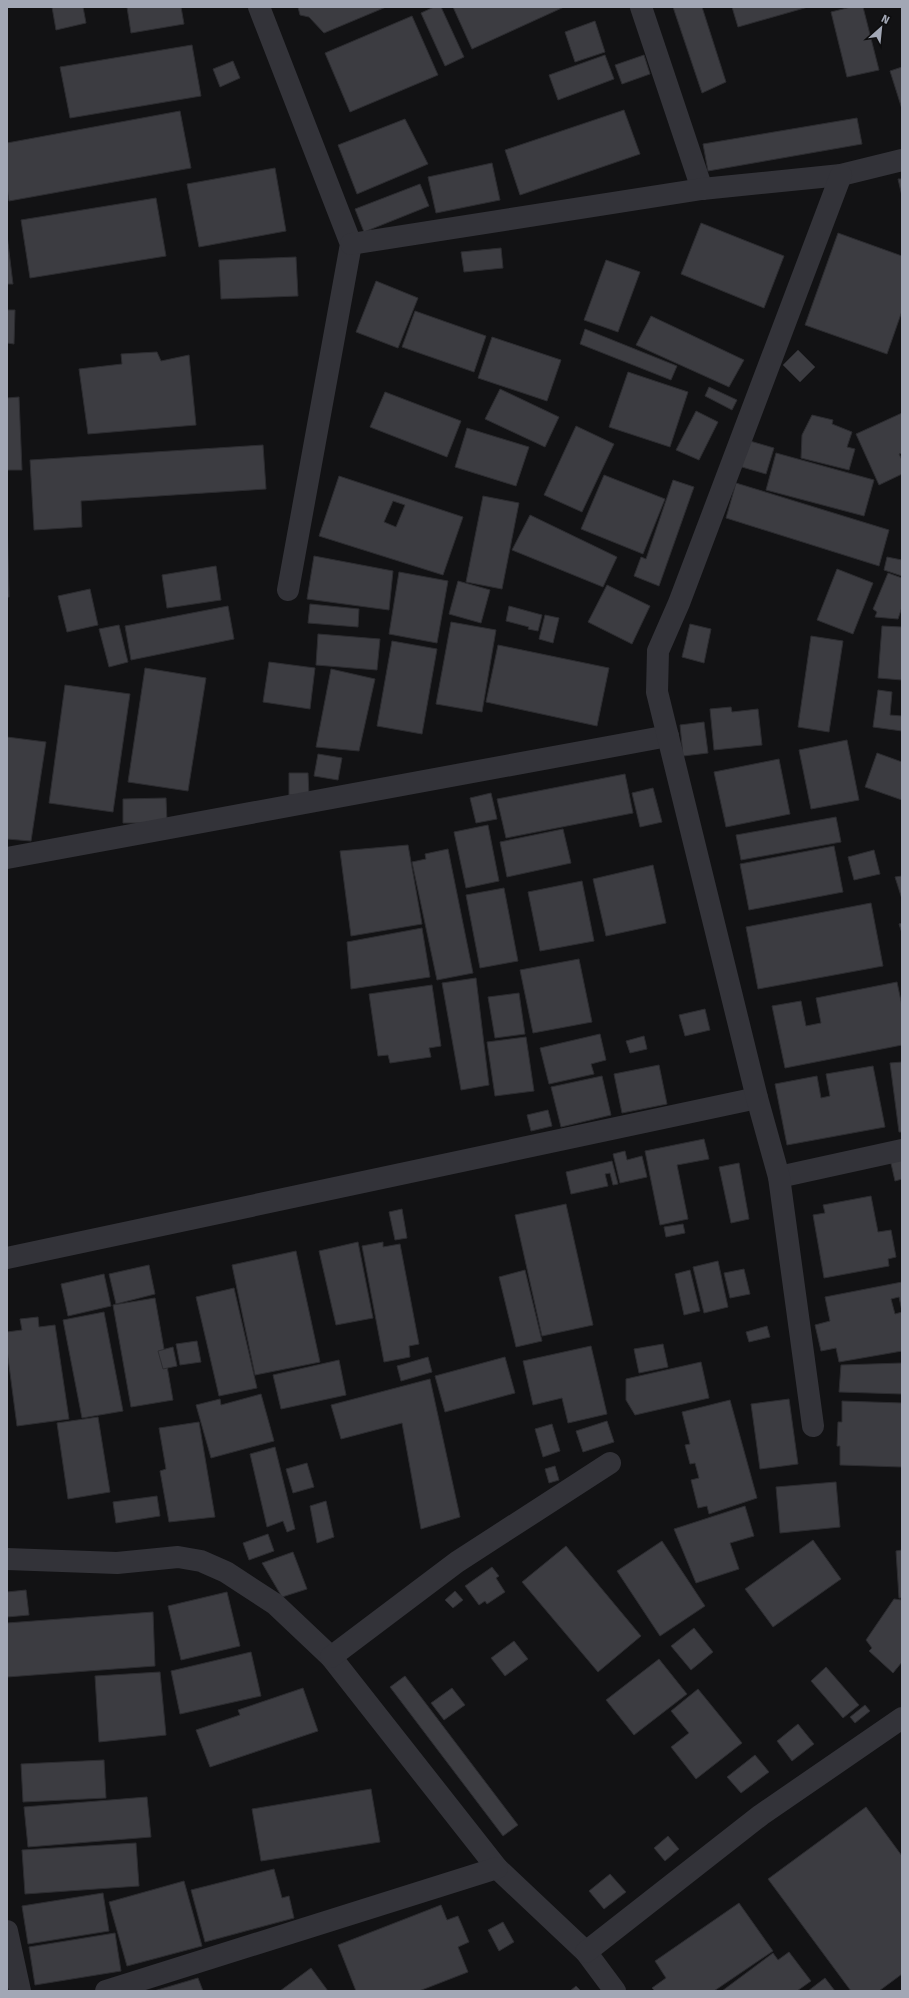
<svg xmlns="http://www.w3.org/2000/svg" width="909" height="1998" viewBox="0 0 909 1998" font-family="'Fira Sans',sans-serif">
<style>
.building{fill:#3c3c41;stroke:#2c2c30;fill-rule:evenodd}
.lines{fill:none;stroke-linecap:round;stroke-linejoin:round}
.street{stroke:#333339;stroke-width:22}
</style>
<rect width="100%" height="100%" fill="#121214"/>
<g class="building">
<polygon points="52,7 83,7 86,23 56,30"/>
<polygon points="127,7 181,7 184,24 131,33"/>
<polygon points="298,7 386,7 324,33 309,17 300,15"/>
<polygon points="434,7 441,7 464,57 445,66 421,13"/>
<polygon points="453,7 564,7 472,49"/>
<polygon points="673,7 702,7 726,82 702,93"/>
<polygon points="732,7 808,7 738,27"/>
<polygon points="851,7 863,7 879,70 847,77 831,12"/>
<polygon points="412,16 438,75 350,112 325,53"/>
<polygon points="595,21 605,52 575,62 565,32"/>
<polygon points="192,45 201,96 70,118 60,67"/>
<polygon points="605,55 614,79 558,100 549,75"/>
<polygon points="644,55 650,74 622,84 615,65"/>
<polygon points="233,61 240,78 220,87 213,69"/>
<polygon points="902,67 902,109 890,71"/>
<polygon points="624,110 640,154 520,195 505,150"/>
<polygon points="180,111 191,168 9,201 7,188 7,143"/>
<polygon points="857,118 862,144 708,171 703,144"/>
<polygon points="405,119 428,164 357,194 338,145"/>
<polygon points="492,163 500,200 436,213 428,177"/>
<polygon points="275,168 286,231 199,247 187,184"/>
<polygon points="898,179 902,179 902,196"/>
<polygon points="420,184 429,206 364,232 355,209"/>
<polygon points="156,198 166,256 30,278 21,220"/>
<polygon points="701,223 784,256 764,308 681,274"/>
<polygon points="838,233 902,256 902,311 887,354 805,325"/>
<polygon points="7,235 13,284 7,284"/>
<polygon points="501,248 503,268 464,272 461,252"/>
<polygon points="296,257 298,296 221,299 219,260"/>
<polygon points="606,260 640,272 618,332 584,320"/>
<polygon points="376,281 418,298 398,348 356,332"/>
<polygon points="7,310 15,310 14,344 7,343"/>
<polygon points="415,311 486,336 474,372 402,347"/>
<polygon points="651,316 744,360 729,387 636,345"/>
<polygon points="585,329 677,366 671,380 580,344"/>
<polygon points="492,337 561,360 547,401 478,378"/>
<polygon points="798,350 815,367 800,382 783,365"/>
<polygon points="157,352 161,361 189,355 196,425 88,434 79,369 122,364 121,354"/>
<polygon points="628,372 688,392 670,447 609,427"/>
<polygon points="709,387 737,400 732,410 705,396"/>
<polygon points="500,389 559,417 545,447 485,419"/>
<polygon points="385,392 461,421 447,457 370,427"/>
<polygon points="19,397 22,470 7,470 7,398"/>
<polygon points="696,411 718,422 699,460 676,450"/>
<polygon points="902,413 902,453 899,454 902,460 902,474 879,485 856,434"/>
<polygon points="812,415 833,420 832,424 852,432 847,447 855,449 849,470 801,458 802,435"/>
<polygon points="576,426 614,444 582,512 544,495"/>
<polygon points="467,428 529,447 516,486 455,467"/>
<polygon points="743,439 774,448 766,474 735,465"/>
<polygon points="263,445 266,489 81,501 82,527 34,530 30,460"/>
<polygon points="776,453 874,480 864,516 766,490"/>
<polygon points="604,475 665,499 643,554 581,529"/>
<path d="M339 476 463 517 443 575 319 536ZM393 501 405 505 396 527 384 522Z"/>
<polygon points="673,480 694,487 659,586 634,576 641,557 646,559"/>
<polygon points="736,483 889,530 879,566 726,518"/>
<polygon points="483,496 519,503 502,589 466,582"/>
<polygon points="7,514 9,597 7,597"/>
<polygon points="530,515 617,557 603,587 512,550"/>
<polygon points="314,556 393,571 389,610 307,599"/>
<polygon points="887,557 902,560 902,576 884,570"/>
<polygon points="216,566 221,600 167,608 162,575"/>
<polygon points="837,569 873,583 853,634 817,620"/>
<polygon points="399,572 448,581 437,643 389,634"/>
<polygon points="888,573 902,578 902,607 898,619 875,617 877,612 873,609"/>
<polygon points="458,581 490,590 481,623 449,614"/>
<polygon points="607,585 650,606 632,644 588,622"/>
<polygon points="90,589 98,625 67,632 58,596"/>
<polygon points="310,604 359,609 358,627 308,623"/>
<polygon points="228,606 234,639 131,660 125,626"/>
<polygon points="509,606 542,615 538,631 528,629 529,627 506,621"/>
<polygon points="545,615 559,618 553,643 539,639"/>
<polygon points="451,622 496,630 482,712 436,704"/>
<polygon points="690,624 711,629 704,663 682,657"/>
<polygon points="119,625 128,662 109,667 99,629"/>
<polygon points="882,626 902,627 902,680 878,678"/>
<polygon points="318,634 380,639 377,670 316,665"/>
<polygon points="811,636 843,641 829,732 798,727"/>
<polygon points="392,641 437,649 422,734 377,726"/>
<polygon points="498,645 609,668 597,726 486,702"/>
<polygon points="269,662 315,668 310,709 263,702"/>
<polygon points="145,668 206,678 188,791 128,782"/>
<polygon points="331,669 375,679 359,751 316,747"/>
<polygon points="65,685 130,694 113,812 49,803"/>
<polygon points="878,690 892,692 890,715 902,716 902,731 873,727"/>
<polygon points="731,707 732,712 758,709 762,745 714,750 710,709"/>
<polygon points="704,722 708,753 683,756 680,725"/>
<polygon points="7,737 46,742 31,841 7,839"/>
<polygon points="847,740 859,800 811,809 799,750"/>
<polygon points="877,753 902,762 902,800 865,787"/>
<polygon points="318,754 342,758 338,780 314,776"/>
<polygon points="779,759 790,814 726,827 714,772"/>
<polygon points="289,773 308,773 309,796 289,795"/>
<polygon points="625,774 633,813 506,838 497,799"/>
<polygon points="653,788 662,822 640,827 632,793"/>
<polygon points="491,793 497,819 476,823 470,798"/>
<polygon points="166,798 167,823 123,823 123,799"/>
<polygon points="836,817 841,842 741,860 736,835"/>
<polygon points="488,825 499,881 466,888 454,832"/>
<polygon points="563,829 571,863 507,877 500,842"/>
<polygon points="408,845 422,924 351,936 340,851"/>
<polygon points="834,846 843,892 749,910 740,864"/>
<polygon points="448,849 473,973 437,980 412,862 426,859 425,854"/>
<polygon points="874,850 880,874 854,880 848,857"/>
<polygon points="653,865 666,923 606,936 593,879"/>
<polygon points="902,876 902,899 895,877"/>
<polygon points="582,881 594,941 540,951 528,892"/>
<polygon points="504,888 518,961 480,968 466,895"/>
<polygon points="871,903 883,966 758,989 746,927"/>
<polygon points="902,923 902,933 899,924"/>
<polygon points="422,928 430,977 351,989 347,942"/>
<polygon points="579,959 592,1022 533,1033 520,970"/>
<polygon points="476,978 489,1085 461,1090 442,983"/>
<polygon points="897,982 902,1006 902,1045 785,1068 772,1006 801,1001 806,1026 821,1023 816,998"/>
<polygon points="432,985 441,1046 429,1048 431,1057 390,1063 388,1055 378,1056 369,994"/>
<polygon points="519,993 525,1034 495,1038 488,997"/>
<polygon points="705,1009 710,1030 685,1036 679,1015"/>
<polygon points="600,1034 606,1060 591,1064 594,1074 549,1084 540,1048"/>
<polygon points="644,1036 647,1049 630,1053 626,1041"/>
<polygon points="526,1037 534,1091 495,1096 487,1042"/>
<polygon points="902,1062 902,1132 899,1132 890,1063"/>
<polygon points="659,1065 667,1104 622,1113 614,1074"/>
<polygon points="873,1066 885,1127 787,1145 775,1084 817,1076 821,1098 830,1096 826,1074"/>
<polygon points="602,1076 611,1115 561,1127 551,1087"/>
<polygon points="548,1110 552,1126 531,1131 527,1115"/>
<polygon points="704,1139 709,1159 677,1165 688,1219 660,1225 645,1151"/>
<polygon points="625,1151 627,1160 642,1156 647,1177 620,1183 613,1154"/>
<polygon points="902,1156 902,1179 895,1181 890,1159"/>
<polygon points="612,1161 618,1184 613,1185 610,1173 605,1174 608,1186 571,1194 566,1172"/>
<polygon points="739,1163 749,1219 731,1223 719,1167"/>
<polygon points="871,1196 878,1232 891,1230 896,1257 888,1259 889,1266 824,1278 813,1215 825,1213 823,1205"/>
<polygon points="566,1204 593,1325 542,1336 515,1215"/>
<polygon points="402,1209 407,1238 395,1240 389,1212"/>
<polygon points="683,1224 685,1233 666,1237 664,1227"/>
<polygon points="358,1242 373,1318 336,1325 319,1251"/>
<polygon points="383,1242 383,1247 400,1244 419,1344 409,1346 410,1357 384,1362 362,1246"/>
<polygon points="296,1251 320,1362 255,1375 232,1265"/>
<polygon points="718,1261 728,1307 704,1313 693,1267"/>
<polygon points="149,1265 155,1294 116,1304 109,1274"/>
<polygon points="744,1269 750,1294 730,1298 724,1273"/>
<polygon points="525,1270 542,1341 516,1347 499,1277"/>
<polygon points="690,1270 700,1311 684,1315 675,1274"/>
<polygon points="104,1274 111,1306 68,1316 61,1284"/>
<polygon points="902,1282 902,1311 899,1297 891,1299 895,1314 902,1312 902,1351 839,1362 836,1348 821,1351 815,1325 830,1321 825,1297"/>
<polygon points="234,1288 257,1388 219,1396 196,1297"/>
<polygon points="155,1298 173,1400 131,1407 113,1305"/>
<polygon points="104,1312 123,1411 82,1418 63,1320"/>
<polygon points="38,1317 39,1327 55,1325 69,1419 17,1426 7,1350 7,1332 22,1330 20,1319"/>
<polygon points="767,1326 770,1337 749,1342 746,1332"/>
<polygon points="197,1341 201,1362 180,1365 176,1344"/>
<polygon points="663,1344 668,1367 639,1373 634,1349"/>
<polygon points="591,1346 607,1414 568,1423 562,1398 533,1405 523,1361"/>
<polygon points="173,1347 177,1366 163,1369 158,1351"/>
<polygon points="428,1357 432,1372 401,1381 397,1366"/>
<polygon points="505,1357 515,1393 445,1412 435,1376"/>
<polygon points="339,1360 346,1395 281,1409 273,1375"/>
<polygon points="701,1362 709,1398 635,1415 626,1400 626,1379"/>
<polygon points="902,1363 902,1394 839,1392 841,1365"/>
<polygon points="430,1379 460,1517 421,1529 402,1423 341,1439 331,1405"/>
<polygon points="261,1394 274,1441 211,1458 196,1405 220,1399 221,1405"/>
<polygon points="789,1399 798,1464 760,1469 751,1404"/>
<polygon points="730,1400 757,1498 709,1514 707,1506 698,1508 691,1480 699,1478 695,1463 690,1464 685,1445 690,1444 682,1412"/>
<polygon points="842,1401 902,1403 902,1467 840,1465 840,1446 837,1446 838,1422 842,1422"/>
<polygon points="98,1417 110,1492 68,1499 57,1423"/>
<polygon points="607,1421 614,1442 583,1452 576,1431"/>
<polygon points="199,1422 215,1517 169,1522 160,1471 166,1469 159,1428"/>
<polygon points="552,1424 560,1451 543,1457 535,1429"/>
<polygon points="275,1447 295,1529 287,1532 283,1521 267,1527 250,1454"/>
<polygon points="307,1463 314,1487 293,1493 286,1469"/>
<polygon points="555,1466 559,1480 549,1483 545,1469"/>
<polygon points="836,1482 840,1527 780,1533 776,1487"/>
<polygon points="157,1496 160,1516 116,1523 113,1502"/>
<polygon points="326,1501 334,1537 317,1543 310,1506"/>
<polygon points="745,1506 754,1536 730,1543 739,1569 696,1583 674,1529"/>
<polygon points="268,1534 274,1551 249,1560 243,1543"/>
<polygon points="813,1540 841,1579 773,1627 745,1589"/>
<polygon points="662,1541 705,1606 660,1636 617,1571"/>
<polygon points="566,1546 641,1636 598,1672 522,1582"/>
<polygon points="902,1550 902,1598 899,1598 896,1551"/>
<polygon points="293,1552 307,1589 282,1597 262,1563"/>
<polygon points="492,1567 499,1576 496,1578 505,1592 487,1604 485,1601 479,1605 465,1586"/>
<polygon points="26,1590 29,1615 7,1617 7,1592"/>
<polygon points="455,1591 463,1600 453,1608 445,1600"/>
<polygon points="227,1592 240,1646 181,1660 168,1606"/>
<polygon points="894,1599 902,1600 902,1662 893,1673 869,1651 872,1648 866,1640"/>
<polygon points="153,1612 155,1666 7,1677 7,1623"/>
<polygon points="694,1628 713,1652 691,1670 671,1646"/>
<polygon points="514,1641 528,1659 505,1676 491,1658"/>
<polygon points="251,1652 261,1696 180,1714 171,1671"/>
<polygon points="659,1659 687,1694 634,1735 606,1700"/>
<polygon points="826,1667 859,1705 843,1718 811,1681"/>
<polygon points="160,1672 166,1735 99,1742 95,1676"/>
<polygon points="405,1676 518,1825 503,1836 390,1687"/>
<polygon points="303,1688 318,1731 210,1767 196,1730 240,1715 238,1710"/>
<polygon points="452,1688 465,1705 444,1720 431,1703"/>
<polygon points="698,1689 742,1743 696,1779 671,1747 689,1733 671,1711"/>
<polygon points="865,1705 870,1711 855,1723 850,1717"/>
<polygon points="798,1724 814,1744 792,1761 777,1741"/>
<polygon points="755,1755 769,1772 741,1793 727,1777"/>
<polygon points="104,1760 106,1798 23,1802 21,1764"/>
<polygon points="371,1789 380,1842 261,1861 252,1809"/>
<polygon points="147,1797 151,1837 28,1847 24,1807"/>
<polygon points="866,1807 902,1856 902,1974 879,1991 851,1991 768,1879"/>
<polygon points="668,1836 679,1849 665,1861 654,1848"/>
<polygon points="136,1843 139,1886 25,1894 22,1850"/>
<polygon points="274,1869 282,1898 289,1896 294,1918 205,1942 191,1890"/>
<polygon points="610,1874 626,1892 604,1909 589,1891"/>
<polygon points="184,1881 202,1946 127,1966 109,1902"/>
<polygon points="103,1893 109,1931 28,1944 22,1906"/>
<polygon points="739,1903 773,1951 714,1991 655,1991 652,1988 666,1978 655,1961"/>
<polygon points="441,1905 447,1920 458,1916 469,1942 458,1947 468,1972 419,1991 356,1991 338,1945"/>
<polygon points="503,1922 514,1942 499,1951 488,1930"/>
<polygon points="115,1933 121,1971 35,1985 29,1947"/>
<polygon points="789,1952 811,1981 797,1991 722,1991 773,1953 778,1960"/>
<polygon points="311,1968 328,1991 280,1991"/>
<polygon points="198,1978 203,1991 154,1991"/>
<polygon points="825,1978 835,1991 808,1991"/>
<polygon points="576,1986 581,1991 570,1991"/>
</g>
<g class="lines">
<g class="street">
<polyline points="259,7 351,244 288,590"/>
<polyline points="641,7 702,189"/>
<polyline points="351,244 702,189 841,175 902,160"/>
<polyline points="7,858 668,736"/>
<polyline points="779,1177 902,1150"/>
<polyline points="7,1258 757,1098"/>
<polyline points="813,1426 779,1177 757,1098 657,692 658,651 679,603 841,175"/>
<polyline points="7,1559 117,1563 178,1557 201,1561 226,1572 275,1604 331,1657 497,1868 586,1952 615,1991"/>
<polyline points="331,1657 457,1562 610,1463"/>
<polyline points="7,1931 20,1991"/>
<polyline points="586,1952 761,1815 902,1718"/>
<polyline points="106,1991 497,1868"/>
</g>
</g>
<rect width="909" height="1998" fill="none" stroke="#a2a7b5" stroke-width="16"/>
<g transform="translate(881 28) rotate(27)" stroke="#0d0d0e" stroke-width="3" paint-order="stroke">
<path d="M0-3L7 15L0 10L-7 15Z" fill="#a2a7b5"/>
<text y="-6" font-size="11" font-weight="bold" text-anchor="middle" fill="#a2a7b5">N</text>
</g>
</svg>
